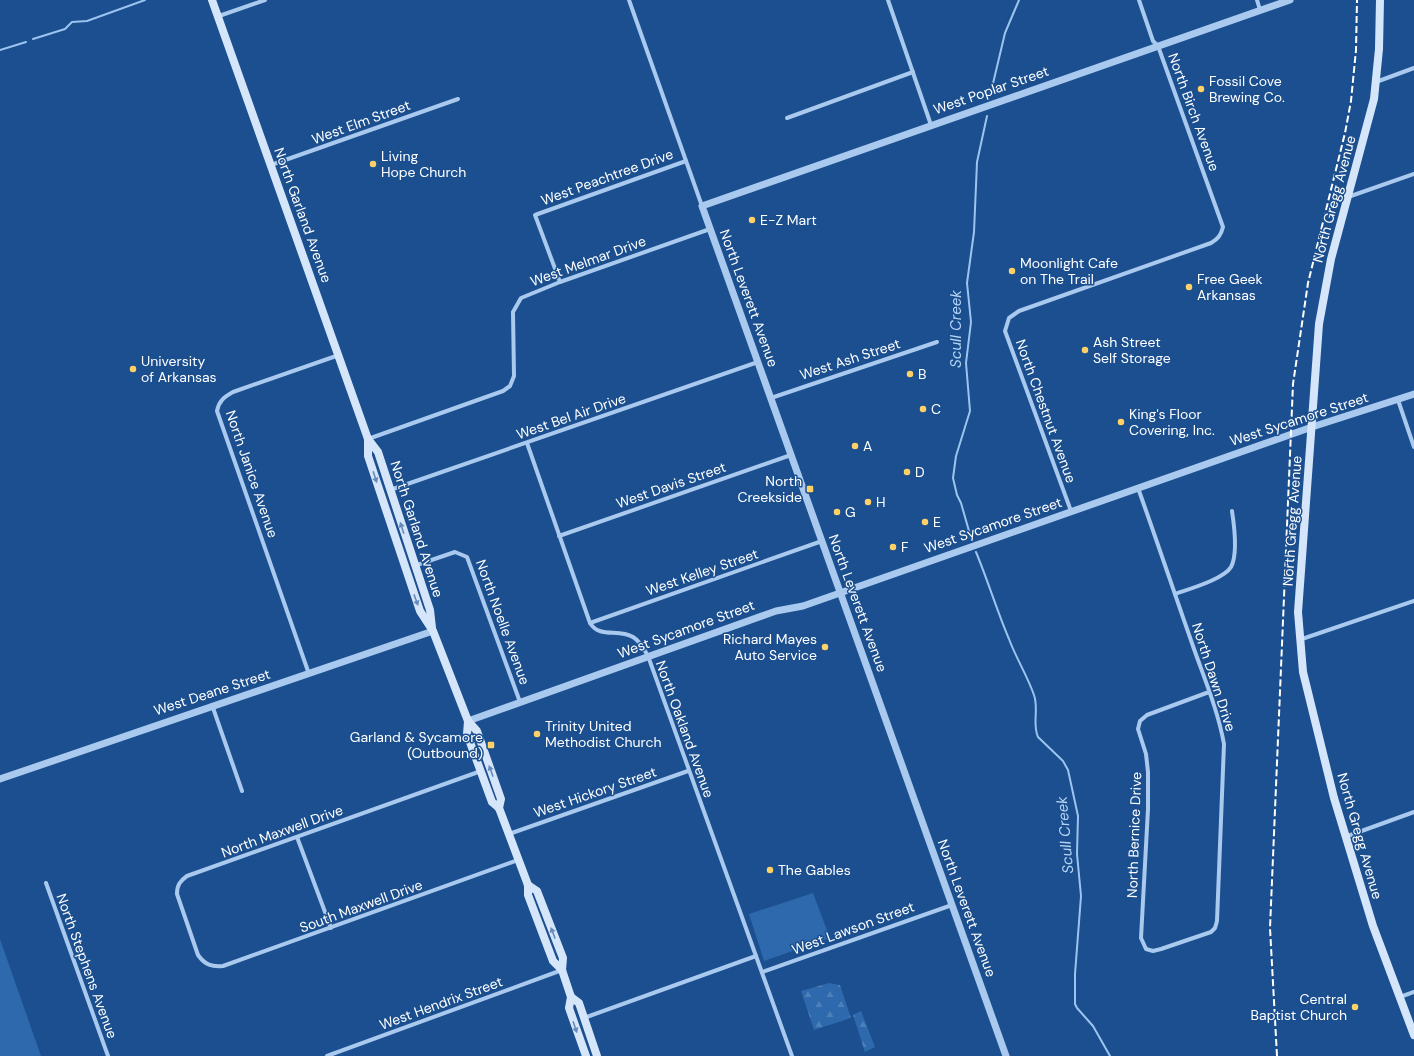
<svg xmlns="http://www.w3.org/2000/svg" width="1414" height="1056" viewBox="0 0 1414 1056" font-family="'DM Sans',sans-serif">
<style>
.green{fill:#2e69ad}
.forest{fill:url(#forest-firs)}
.lines{fill:none;stroke-linecap:round;stroke-linejoin:round}
.stream{stroke:#9cc4f0;stroke-width:2}
.minor{stroke:#a9c9ee;stroke-width:4}
.tertiary{stroke:#a9c9ee;stroke-width:7}
.secondary{stroke:#d6e6fa;stroke-width:8}
.rail{stroke:#fff;stroke-width:2;stroke-dasharray:7 3;stroke-linecap:butt}
.oneway{fill:#668bba}
.poi-dot{fill:#ffd166;stroke:#1b4f8f;stroke-width:1.5}
.labels{text-anchor:middle;stroke-width:3;stroke-linejoin:round;paint-order:stroke}
.poi-label{font-size:14px;fill:#fff;stroke:#1b4f8f;text-anchor:start}
.street-label{font-size:14px;fill:#fff;stroke:#1b4f8f}
.water-label{font-size:15px;font-style:italic;fill:#b5d3f5;stroke:#1b4f8f}
</style>
<defs>
<pattern id="forest-firs" width="22" height="20" patternUnits="userSpaceOnUse"><rect width="22" height="20" fill="#2e69ad"/><path d="M5 1l3.5 6h-7zM16 11l3.5 6h-7z" fill="#4d80b9"/></pattern>
</defs>
<rect width="100%" height="100%" fill="#1b4f8f"/>
<g class="green">
<polygon points="813,893 830,938 764,961 749,914"/>
<polygon points="0,939 41,1056 0,1056"/>
</g>
<g class="forest">
<polygon points="829,983 840,985 851,1018 814,1030 801,991"/>
<polygon points="861,1011 875,1047 865,1052 853,1015"/>
</g>
<g class="lines">
<g class="stream">
<polyline points="33,39 65,29 72,22 87,21 145,0"/>
<polyline points="0,50 26,42"/>
<polyline points="990,96 1005,33 1019,0"/>
<polyline points="971,538 961,503 957,495 953,478 956,456 970,411 966,363 971,322 967,283 974,232 977,162 987,116"/>
<path d="M976 552C988 581 997 611 1009 639 1016 658 1027 675 1034 695 1039 709 1032 724 1038 737L1063 761 1068 770 1078 816 1077 854 1081 896 1075 974V1004L1077 1008 1093 1026 1110 1056"/>
</g>
<g class="minor">
<polyline points="629,0 702,206"/>
<polyline points="888,0 931,125"/>
<polyline points="1257,0 1260,10"/>
<polyline points="219,16 265,0"/>
<polyline points="1376,82 1414,68"/>
<polyline points="787,118 913,72"/>
<polyline points="271,165 458,99"/>
<polyline points="1348,197 1414,174"/>
<polyline points="560,282 535,215 686,161"/>
<polyline points="771,398 937,342"/>
<polyline points="1398,400 1414,447"/>
<polyline points="368,439 503,391 510,386 514,376 513,312 521,298 560,282 710,229"/>
<path d="M527 443 590 623C600 639 618 628 633 637 640 641 644 649 648 656L792 1056"/>
<path d="M1138 488C1157 541 1175 595 1194 649 1205 680 1218 711 1224 744L1217 921 1215 928 1211 932 1161 949 1153 951 1146 949 1141 938 1148 809V772L1146 754 1138 729 1140 721 1147 715 1209 692"/>
<polyline points="390,490 758,362"/>
<path d="M1071 511 1005 331 1009 318 1019 311 1211 243C1218 239 1221 235 1223 227L1158 46 1153 41 1139 0"/>
<polyline points="559,536 791,455"/>
<polyline points="414,566 455,552 467,557 520,702"/>
<path d="M1175 594C1189 589 1224 579 1231 567 1238 554 1234 524 1232 511"/>
<polyline points="590,623 822,541"/>
<polyline points="1299,640 1414,601"/>
<path d="M309 674 217 411C219 401 224 397 233 392L339 355"/>
<polyline points="212,705 242,791"/>
<path d="M481 771 187 876C180 881 177 885 177 894L198 955C205 965 212 967 223 966L518 860"/>
<polyline points="509,834 688,771"/>
<polyline points="297,837 331,928"/>
<polyline points="1345,837 1414,812"/>
<polyline points="46,883 108,1056"/>
<polyline points="762,972 952,905"/>
<polyline points="1400,997 1414,992"/>
<polyline points="584,1018 756,956"/>
<polyline points="327,1056 562,970"/>
</g>
<g class="tertiary">
<polyline points="468,721 776,611 803,606 1312,427 1414,394"/>
<polyline points="0,779 433,631"/>
<polyline points="1006,1056 702,206 1290,0"/>
</g>
<g class="secondary">
<polyline points="212,0 368,439 368,456 420,611 433,631 468,721 477,731 501,799 499,808"/>
<polyline points="1380,0 1379,49 1374,99 1331,259 1319,324 1298,612 1303,672 1334,798 1373,926 1414,1035"/>
<polyline points="368,439 378,452 430,610 432,628"/>
<polyline points="468,721 467,734 492,802 499,808 528,885 528,895 553,961 562,970"/>
<polyline points="528,885 537,891 563,958 562,970 571,997 579,1003 597,1056"/>
<polyline points="571,997 569,1008 586,1056"/>
</g>
<polyline class="rail" points="1277,1056 1270,928 1293,384 1308,283 1345,133 1351,101 1356,50 1357,0"/>
</g>
<defs><path id="oneway-solid" d="M-6-.8H1V-3.2L6.5 0L1 3.2V.8H-6Z"/></defs>
<g class="oneway">
<use href="#oneway-solid" transform="translate(375 477) rotate(72)"/>
<use href="#oneway-solid" transform="translate(402 528) rotate(-108)"/>
<use href="#oneway-solid" transform="translate(416 600) rotate(70)"/>
<use href="#oneway-solid" transform="translate(491 771) rotate(-110)"/>
<use href="#oneway-solid" transform="translate(553 933) rotate(-111)"/>
<use href="#oneway-solid" transform="translate(575 1027) rotate(71)"/>
</g>
<g class="poi-dot">
<circle cx="1201" cy="89" r="4"/>
<circle cx="373" cy="164" r="4"/>
<circle cx="752" cy="220" r="4"/>
<circle cx="1012" cy="271" r="4"/>
<circle cx="1189" cy="287" r="4"/>
<circle cx="1085" cy="350" r="4"/>
<circle cx="133" cy="369" r="4"/>
<circle cx="910" cy="374" r="4"/>
<circle cx="923" cy="409" r="4"/>
<circle cx="1121" cy="422" r="4"/>
<circle cx="855" cy="446" r="4"/>
<circle cx="907" cy="472" r="4"/>
<rect x="806" y="485" width="8" height="8" rx="2"/>
<circle cx="868" cy="502" r="4"/>
<circle cx="837" cy="512" r="4"/>
<circle cx="925" cy="522" r="4"/>
<circle cx="893" cy="547" r="4"/>
<circle cx="825" cy="647" r="4"/>
<circle cx="537" cy="734" r="4"/>
<rect x="487" y="741" width="8" height="8" rx="2"/>
<circle cx="770" cy="870" r="4"/>
<circle cx="1355" cy="1007" r="4"/>
</g>
<g class="labels">
<g class="poi-label">
<text x="1209" y="86">Fossil Cove<tspan x="1209" dy="16">Brewing Co.</tspan></text>
<text x="381" y="161">Living<tspan x="381" dy="16">Hope Church</tspan></text>
<text x="760" y="225">E-Z Mart</text>
<text x="1020" y="268">Moonlight Cafe<tspan x="1020" dy="16">on The Trail</tspan></text>
<text x="1197" y="284">Free Geek<tspan x="1197" dy="16">Arkansas</tspan></text>
<text x="1093" y="347">Ash Street<tspan x="1093" dy="16">Self Storage</tspan></text>
<text x="141" y="366">University<tspan x="141" dy="16">of Arkansas</tspan></text>
<text x="918" y="379">B</text>
<text x="931" y="414">C</text>
<text x="1129" y="419">King's Floor<tspan x="1129" dy="16">Covering, Inc.</tspan></text>
<text x="863" y="451">A</text>
<text x="915" y="477">D</text>
<text x="802" y="486" text-anchor="end">North<tspan x="802" dy="16">Creekside</tspan></text>
<text x="876" y="507">H</text>
<text x="845" y="517">G</text>
<text x="933" y="527">E</text>
<text x="901" y="552">F</text>
<text x="817" y="644" text-anchor="end">Richard Mayes<tspan x="817" dy="16">Auto Service</tspan></text>
<text x="545" y="731">Trinity United<tspan x="545" dy="16">Methodist Church</tspan></text>
<text x="483" y="742" text-anchor="end">Garland &amp; Sycamore<tspan x="483" dy="16">(Outbound)</tspan></text>
<text x="778" y="875">The Gables</text>
<text x="1347" y="1004" text-anchor="end">Central<tspan x="1347" dy="16">Baptist Church</tspan></text>
</g>
<g class="street-label">
<text transform="translate(991 90) rotate(-19)" y="5">West Poplar Street</text>
<text transform="translate(1194 112) rotate(70)" y="5">North Birch Avenue</text>
<text transform="translate(361 122) rotate(-20)" y="5">West Elm Street</text>
<text transform="translate(607 177) rotate(-20)" y="5">West Peachtree Drive</text>
<text transform="translate(1334 199) rotate(-75)" y="5">North Gregg Avenue</text>
<text transform="translate(303 215) rotate(70)" y="5">North Garland Avenue</text>
<text transform="translate(588 261) rotate(-20)" y="5">West Melmar Drive</text>
<text transform="translate(749 298) rotate(70)" y="5">North Leverett Avenue</text>
<text transform="translate(850 359) rotate(-18)" y="5">West Ash Street</text>
<text transform="translate(1046 411) rotate(70)" y="5">North Chestnut Avenue</text>
<text transform="translate(571 416) rotate(-19)" y="5">West Bel Air Drive</text>
<text transform="translate(1299 419) rotate(-18)" y="5">West Sycamore Street</text>
<text transform="translate(252 474) rotate(71)" y="5">North Janice Avenue</text>
<text transform="translate(671 485) rotate(-19)" y="5">West Davis Street</text>
<text transform="translate(1292 521) rotate(-86)" y="5">North Gregg Avenue</text>
<text transform="translate(993 525) rotate(-19)" y="5">West Sycamore Street</text>
<text transform="translate(417 529) rotate(72)" y="5">North Garland Avenue</text>
<text transform="translate(702 572) rotate(-19)" y="5">West Kelley Street</text>
<text transform="translate(858 603) rotate(70)" y="5">North Leverett Avenue</text>
<text transform="translate(503 622) rotate(70)" y="5">North Noelle Avenue</text>
<text transform="translate(686 629) rotate(-20)" y="5">West Sycamore Street</text>
<text transform="translate(1214 677) rotate(72)" y="5">North Dawn Drive</text>
<text transform="translate(212 692) rotate(-18)" y="5">West Deane Street</text>
<text transform="translate(685 729) rotate(70)" y="5">North Oakland Avenue</text>
<text transform="translate(595 792) rotate(-19)" y="5">West Hickory Street</text>
<text transform="translate(282 831) rotate(-20)" y="5">North Maxwell Drive</text>
<text transform="translate(1134 835) rotate(-88)" y="5">North Bernice Drive</text>
<text transform="translate(1360 836) rotate(74)" y="5">North Gregg Avenue</text>
<text transform="translate(361 906) rotate(-20)" y="5">South Maxwell Drive</text>
<text transform="translate(967 908) rotate(70)" y="5">North Leverett Avenue</text>
<text transform="translate(853 928) rotate(-20)" y="5">West Lawson Street</text>
<text transform="translate(87 966) rotate(70)" y="5">North Stephens Avenue</text>
<text transform="translate(441 1003) rotate(-20)" y="5">West Hendrix Street</text>
</g>
<g class="water-label">
<text transform="translate(956 329) rotate(-90)" y="5">Scull Creek</text>
<text transform="translate(1065 835) rotate(-95)" y="5">Scull Creek</text>
</g>
</g>
</svg>
